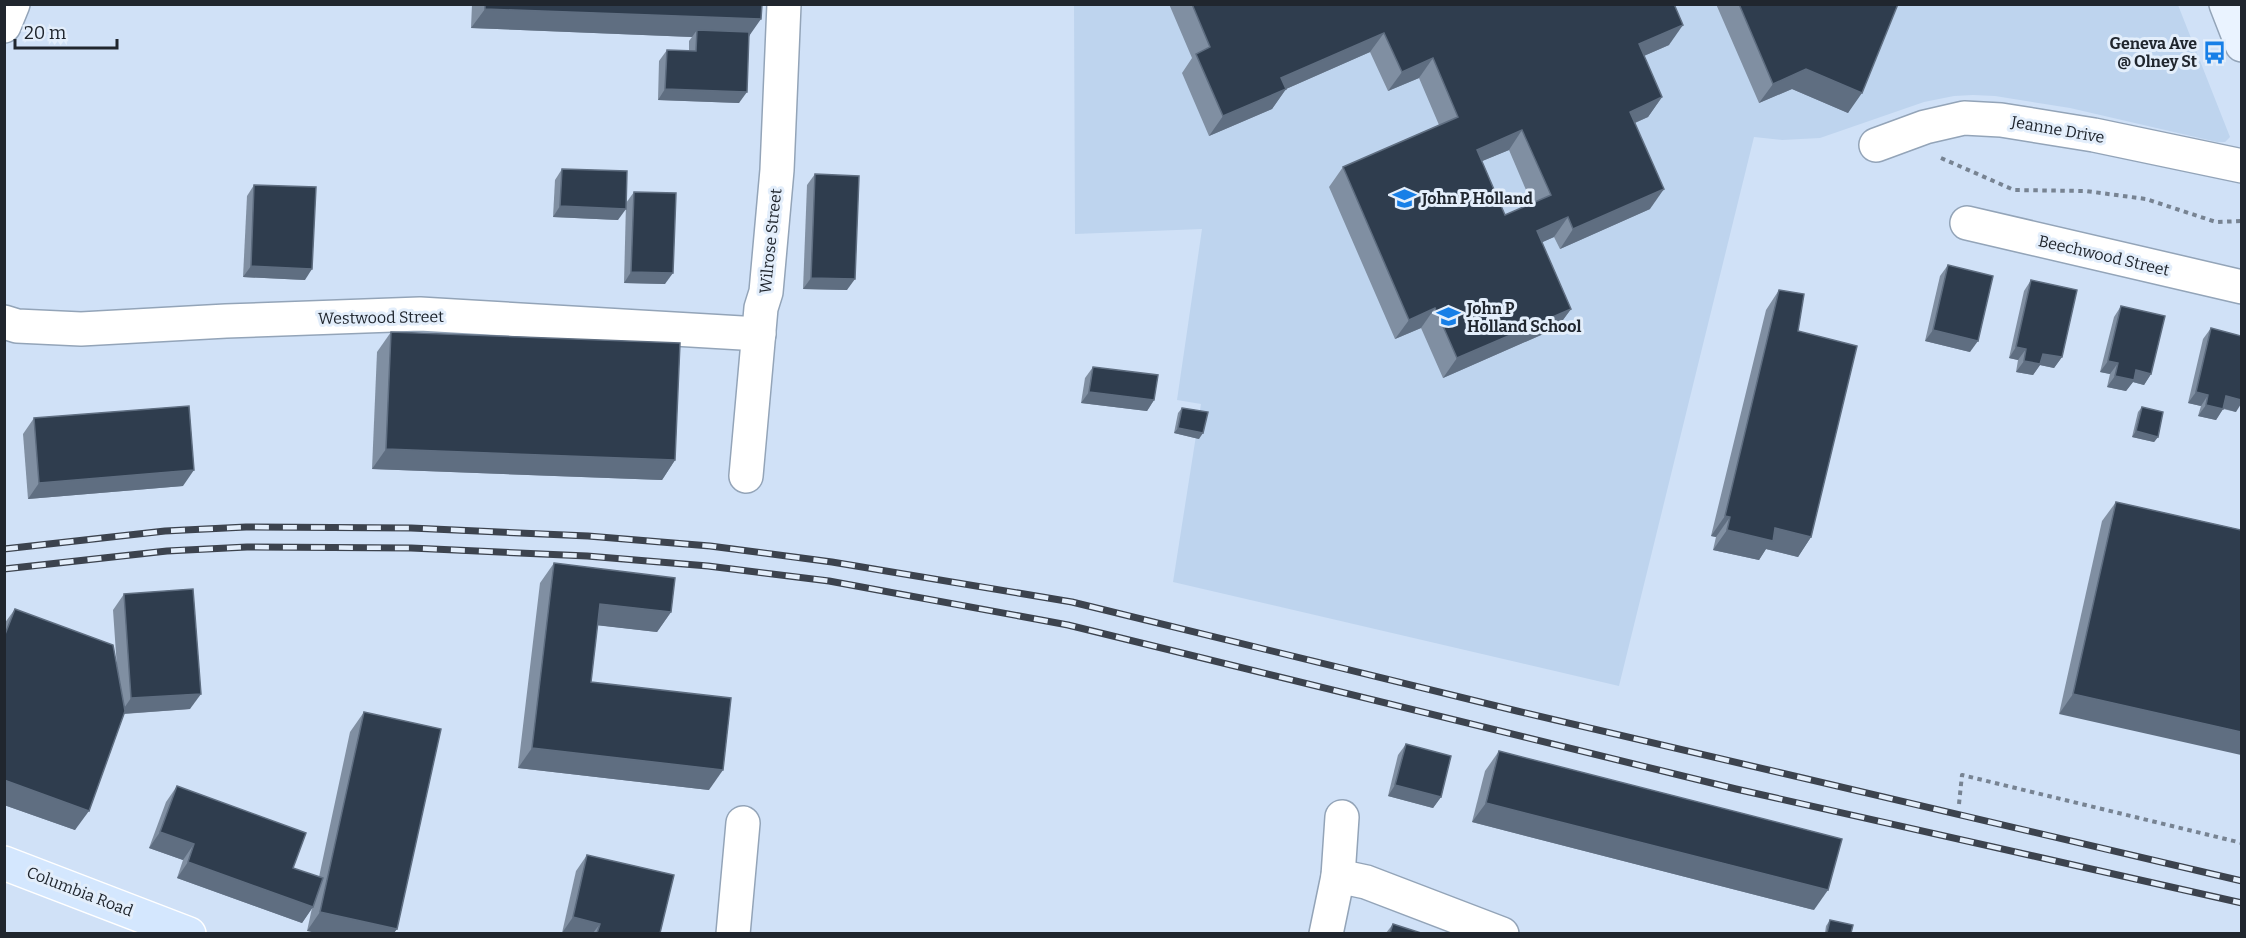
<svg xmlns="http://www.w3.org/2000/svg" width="2246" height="938" viewBox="0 0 2246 938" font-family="Bitter,serif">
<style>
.built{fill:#bed4ee}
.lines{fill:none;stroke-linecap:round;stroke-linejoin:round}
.minor-casing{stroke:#93a4b8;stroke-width:36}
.secondary-casing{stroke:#93a4b8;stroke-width:36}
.primary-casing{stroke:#fff;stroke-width:36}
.path{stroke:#778392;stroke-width:4;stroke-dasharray:4.5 4.5;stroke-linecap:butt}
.minor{stroke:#fff;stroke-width:33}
.secondary{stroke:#eaf3ff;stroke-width:33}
.primary{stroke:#d4e7fe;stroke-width:33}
.rail-casing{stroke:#3c434e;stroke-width:7}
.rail{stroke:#e3eefb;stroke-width:4.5;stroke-dasharray:14;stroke-linecap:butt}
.wall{fill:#808fa2;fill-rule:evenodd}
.shaded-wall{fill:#5f6e81}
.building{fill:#2f3d4e;stroke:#5f6e81;stroke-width:1.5;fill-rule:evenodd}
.labels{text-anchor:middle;stroke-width:6;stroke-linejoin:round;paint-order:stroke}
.poi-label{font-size:16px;font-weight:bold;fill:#20262e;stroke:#e3eefb;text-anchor:start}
.street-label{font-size:16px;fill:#20262e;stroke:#e3eefb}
</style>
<rect width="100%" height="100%" fill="#d0e1f7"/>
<polygon class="built" points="1074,5 2178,5 2230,137 2225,142 2217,142 2070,108 1995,96 1973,95 1954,96 1924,102 1820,138 1782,140 1754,137 1619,686 1173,582 1201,404 1177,400 1202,229 1075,234"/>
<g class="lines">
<defs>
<g id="minor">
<polyline points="4,26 13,4"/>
<polyline points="1876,145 1925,127 1964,118 2001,120 2094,135 2242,166"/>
<polyline points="1967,223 2242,287"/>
<polyline points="4,322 17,326 81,329 226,321 420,314 759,334"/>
<polyline points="746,476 761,308 766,292 777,170 784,4"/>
<polyline points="1338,876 1366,882 1502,934"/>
<polyline points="733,934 743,823"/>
<polyline points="1326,934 1338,876 1342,817"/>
</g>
<polyline id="secondary" points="2226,4 2242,45"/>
<polyline id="primary" points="4,863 189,934"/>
</defs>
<use href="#minor" class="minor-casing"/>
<use href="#secondary" class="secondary-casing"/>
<use href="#primary" class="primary-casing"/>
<g class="path">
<polyline points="1941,158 2014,190 2086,191 2146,199 2216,222 2242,221"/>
<polyline points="1959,804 1962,775 2242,843"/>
</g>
<use href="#minor" class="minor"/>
<use href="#secondary" class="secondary"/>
<use href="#primary" class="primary"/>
<defs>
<g id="rail">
<polyline points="4,549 165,531 246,527 411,528 588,536 710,546 832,562 1072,602 1517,711 2242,881"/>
<polyline points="4,569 167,551 247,547 411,548 587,556 708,566 829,581 1068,625 1736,789 2242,903"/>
</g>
</defs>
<use href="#rail" class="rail-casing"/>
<use href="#rail" class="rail"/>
</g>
<g class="wall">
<polygon points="472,4 762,4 749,37 739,103 658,100 659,61 667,50 689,51 689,41 692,37 471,28"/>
<path d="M1169 4H1674L1669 45 1644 56 1662 97 1648 117 1635 123 1650 209 1560 249 1554 237 1542 242 1571 309 1557 328 1443 378 1421 328 1395 339 1329 187 1343 167 1439 125 1419 78 1388 91 1370 52 1286 89 1272 109 1209 136 1182 73 1192 58ZM1509 150 1532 204 1505 215 1482 161Z"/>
<polygon points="1716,4 1898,4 1848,113 1792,89 1759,103"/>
<polygon points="562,169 618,220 553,217 555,180"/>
<polygon points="815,174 847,290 803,289 807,185"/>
<polygon points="254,185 305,280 243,277 247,196"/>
<polygon points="634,192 665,284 624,283 626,203"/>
<polygon points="1948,265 1970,352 1925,341 1940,276"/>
<polygon points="2031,280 2062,357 2054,368 2040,365 2033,375 2016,372 2018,360 2009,358 2024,291"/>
<polygon points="1779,290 1798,331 1811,537 1798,557 1766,549 1759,560 1713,550 1716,537 1711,536 1766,310"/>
<polygon points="2121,306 2151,374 2144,385 2133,382 2126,391 2107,387 2110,374 2100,372 2114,317"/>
<polygon points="2211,328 2236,412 2223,409 2216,420 2198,416 2201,406 2188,403 2203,339"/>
<polygon points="391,332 675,460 662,480 372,469 377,352"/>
<polygon points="1093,367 1154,400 1147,411 1081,403 1085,378"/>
<polygon points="2142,407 2158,437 2154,442 2132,437 2138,412"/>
<polygon points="1182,408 1199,439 1174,433 1178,413"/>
<polygon points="34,418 183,486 28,499 23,434"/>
<polygon points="2116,502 2241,530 2059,714 2102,521"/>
<polygon points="554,563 671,612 657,632 597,625 591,682 709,790 518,768 540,583"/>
<polygon points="124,594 190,709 124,714 75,830 4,805 4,624 15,609 117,668 113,610"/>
<polygon points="364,712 397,929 307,931 312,908 302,923 177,878 183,860 149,848 166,802 177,786 293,868 319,877 350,732"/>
<polygon points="1406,744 1441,797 1433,808 1388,796 1398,755"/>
<polygon points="1499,751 1814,910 1472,822 1485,771"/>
<polygon points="587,855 660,933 562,933 576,871"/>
<polygon points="1830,920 1851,933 1825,933 1826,926"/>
<polygon points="1393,924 1421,933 1386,933"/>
</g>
<g class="shaded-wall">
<polygon points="485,9 761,19 747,39 697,30 692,37 471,28"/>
<polygon points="1683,25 1669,45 1625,64 1639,44"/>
<polygon points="1384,33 1370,52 1286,89 1272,109 1209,136 1223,116 1281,78"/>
<polygon points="1433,58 1419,78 1388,91 1402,72"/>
<polygon points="1806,69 1862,93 1848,113 1792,89 1759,103 1773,84"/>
<polygon points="665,89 747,92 739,103 658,100"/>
<polygon points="1662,97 1648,117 1616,131 1630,112"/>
<polygon points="1522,130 1509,150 1463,169 1477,150"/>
<polygon points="1664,189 1650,209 1560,249 1573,229"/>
<polygon points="560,206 626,209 618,220 553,217"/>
<polygon points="1568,217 1554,237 1523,251 1537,231"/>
<polygon points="251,266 312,269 305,280 243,277"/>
<polygon points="631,272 673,273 665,284 624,283"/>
<polygon points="811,278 855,279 847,290 803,289"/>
<polygon points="1435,308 1421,328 1395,339 1409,320"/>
<polygon points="1571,309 1557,328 1443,378 1457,358"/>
<polygon points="1933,330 1978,341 1970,352 1925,341"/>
<polygon points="2016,347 2026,349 2018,360 2009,358"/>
<polygon points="2043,354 2062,357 2054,368 2040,365 2033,375 2016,372 2024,361"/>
<polygon points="2108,361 2118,363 2110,374 2100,372"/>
<polygon points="2136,370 2151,374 2144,385 2133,382 2126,391 2107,387 2115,376"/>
<polygon points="1089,392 1154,400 1147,411 1081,403"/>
<polygon points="2196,392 2208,395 2201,406 2188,403"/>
<polygon points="2226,396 2241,400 2241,404 2236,412 2219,407"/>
<polygon points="2206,405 2223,409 2216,420 2198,416"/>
<polygon points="1178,428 1203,433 1199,439 1174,433"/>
<polygon points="2136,431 2158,437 2154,442 2132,437"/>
<polygon points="386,449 675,460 662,480 372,469"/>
<polygon points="194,470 183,486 28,499 39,483"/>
<polygon points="1725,516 1730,517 1716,537 1711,536"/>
<polygon points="1775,528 1811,537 1798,557 1766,549 1759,560 1713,550 1727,530"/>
<polygon points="600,604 671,612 657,632 586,624"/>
<polygon points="201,694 190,709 120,714 131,698"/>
<polygon points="2073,694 2241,732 2241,755 2059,714"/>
<polygon points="532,748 723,770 709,790 518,768"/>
<polygon points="4,780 89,811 75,830 4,805"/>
<polygon points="1395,785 1441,797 1433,808 1388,796"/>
<polygon points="1486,803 1828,890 1814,910 1472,822"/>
<polygon points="160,832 194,844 183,860 149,848"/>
<polygon points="188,862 313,907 302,923 177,878"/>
<polygon points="320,912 397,929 394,933 316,933 307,931"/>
<polygon points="573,917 600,924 593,933 562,933"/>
</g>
<g class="building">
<polygon points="485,4 762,4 761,19 485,9"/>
<path d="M1192 4H1674L1683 25 1639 44 1662 97 1630 112 1664 189 1573 229 1568 217 1537 231 1571 309 1457 358 1435 308 1409 320 1343 167 1458 117 1433 58 1402 72 1384 33 1281 78 1286 89 1223 116 1196 54 1210 47ZM1522 130 1551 195 1505 215 1477 150Z"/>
<polygon points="1739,4 1898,4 1862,93 1806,69 1773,84"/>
<polygon points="697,30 749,32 747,92 665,89 667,50 696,51"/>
<polygon points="562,169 627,171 626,209 560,206"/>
<polygon points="815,174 859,176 855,279 811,278"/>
<polygon points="254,185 316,187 312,269 251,266"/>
<polygon points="634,192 676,193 673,273 631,272"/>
<polygon points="1948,265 1993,276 1978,341 1933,330"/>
<polygon points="2031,280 2077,290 2062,357 2043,354 2040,364 2024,361 2026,349 2016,347"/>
<polygon points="1779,290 1804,294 1798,331 1857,346 1811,537 1775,528 1773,541 1727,530 1730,517 1725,516"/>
<polygon points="2121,306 2165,316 2151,374 2136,370 2134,380 2115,376 2118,363 2108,361"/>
<polygon points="2211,328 2241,336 2241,400 2226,396 2223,409 2206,405 2208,395 2196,392"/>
<polygon points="391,332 680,343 675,460 386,449"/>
<polygon points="1093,367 1158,375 1154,400 1089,392"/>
<polygon points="189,406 194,470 39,483 34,418"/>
<polygon points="2142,407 2163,412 2158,437 2136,431"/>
<polygon points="1182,408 1208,412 1203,433 1178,428"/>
<polygon points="2116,502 2241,530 2241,732 2073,694"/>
<polygon points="554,563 675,578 671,612 600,604 591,682 731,698 723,770 532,748"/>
<polygon points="193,589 201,694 131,698 124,594"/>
<polygon points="15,609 113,645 125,711 89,811 4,780 4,637"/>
<polygon points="364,712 441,729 397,929 320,912"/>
<polygon points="1406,744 1451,756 1441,797 1395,785"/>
<polygon points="1499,751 1842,839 1828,890 1486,803"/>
<polygon points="177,786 306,833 293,868 323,878 313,907 188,862 194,844 160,832"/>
<polygon points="587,855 674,875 660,933 597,933 600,924 573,917"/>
<polygon points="1830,920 1853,925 1851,933 1827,933"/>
<polygon points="1393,924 1421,933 1390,933"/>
</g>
<defs>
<symbol id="bus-bare" viewBox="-9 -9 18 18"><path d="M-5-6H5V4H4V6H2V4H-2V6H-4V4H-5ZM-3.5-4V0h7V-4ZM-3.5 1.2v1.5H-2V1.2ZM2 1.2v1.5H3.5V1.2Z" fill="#177fe7" stroke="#e3eefb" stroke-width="2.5" paint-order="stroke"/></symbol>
<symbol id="school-bare" viewBox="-9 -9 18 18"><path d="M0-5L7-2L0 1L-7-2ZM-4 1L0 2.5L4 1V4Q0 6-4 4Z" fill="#177fe7" stroke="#e3eefb" stroke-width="2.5" paint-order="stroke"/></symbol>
</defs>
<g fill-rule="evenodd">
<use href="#bus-bare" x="2198" y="36" width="33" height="33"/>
<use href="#school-bare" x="1388" y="182" width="33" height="33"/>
<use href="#school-bare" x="1432" y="300" width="33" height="33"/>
</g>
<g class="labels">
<g class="poi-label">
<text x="2197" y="49" text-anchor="end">Geneva Ave<tspan x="2197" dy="18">@ Olney St</tspan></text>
<text x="1422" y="204">John P Holland</text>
<text x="1467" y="314">John P<tspan x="1467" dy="18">Holland School</tspan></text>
</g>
<g class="street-label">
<text transform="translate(2058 129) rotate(10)" y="6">Jeanne Drive</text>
<text transform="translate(770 241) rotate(-84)" y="6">Wilrose Street</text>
<text transform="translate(2104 255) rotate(13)" y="6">Beechwood Street</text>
<text transform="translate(381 317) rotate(-1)" y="6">Westwood Street</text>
<text transform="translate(80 891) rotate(21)" y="6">Columbia Road</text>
</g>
</g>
<rect width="2246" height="938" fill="none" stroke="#20262e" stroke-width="12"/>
<path d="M15 39v9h102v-9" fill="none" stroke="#20262e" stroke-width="3"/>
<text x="24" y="39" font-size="18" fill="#20262e" stroke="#e3eefb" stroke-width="4.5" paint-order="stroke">20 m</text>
</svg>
